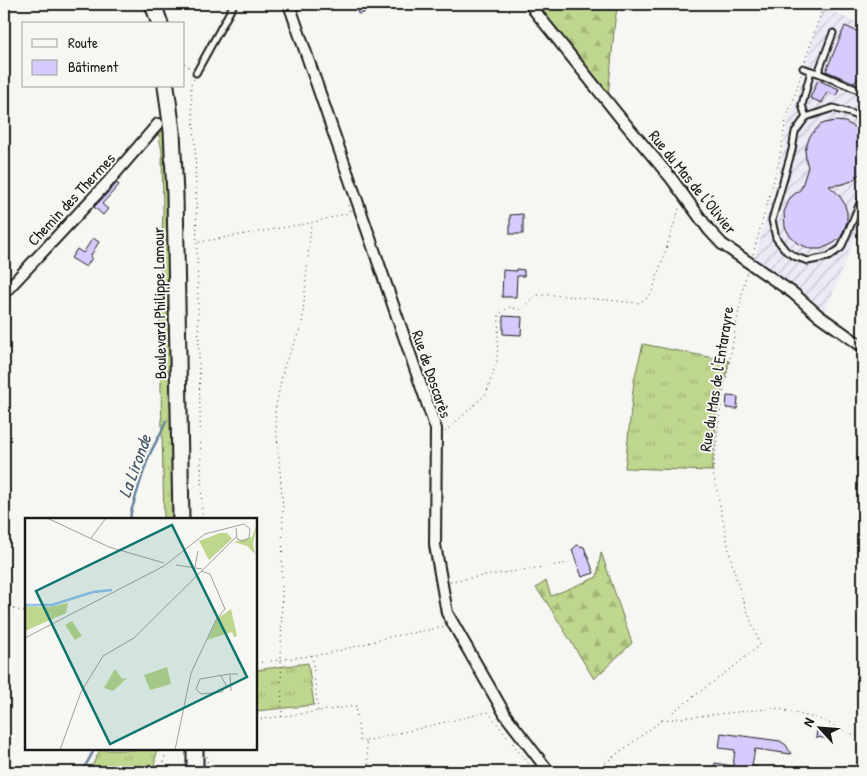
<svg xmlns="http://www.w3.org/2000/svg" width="867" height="776" viewBox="0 0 867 776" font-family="'Patrick Hand',sans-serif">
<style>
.industrial{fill:url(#industrial-furrows)}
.grass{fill:url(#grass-tufts);stroke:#6d7954}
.forest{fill:url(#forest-firs);stroke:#6d7954}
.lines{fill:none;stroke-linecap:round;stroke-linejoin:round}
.stream{stroke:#65809b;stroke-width:2.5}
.building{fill:#d7cafc;stroke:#1c1c1c}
.lane-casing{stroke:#1c1c1c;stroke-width:9}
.street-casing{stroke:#1c1c1c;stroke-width:14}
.primary-casing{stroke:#1c1c1c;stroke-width:19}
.path{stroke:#1c1c1c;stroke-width:1;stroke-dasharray:1 4;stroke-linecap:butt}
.lane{stroke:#f6f6f2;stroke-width:5}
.street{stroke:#f6f6f2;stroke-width:10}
.primary{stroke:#f6f6f2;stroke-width:15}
.labels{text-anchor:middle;stroke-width:4;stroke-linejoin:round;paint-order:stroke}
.street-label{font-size:16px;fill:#1c1c1c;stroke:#f6f6f2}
.water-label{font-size:18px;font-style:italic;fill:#465666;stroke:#f6f6f2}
.inset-river{fill:none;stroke:#95c3ef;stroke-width:2.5}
.inset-road{fill:none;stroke:#9f9f9c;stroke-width:1}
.view{fill:#0f766e;fill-opacity:0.15;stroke:#0f766e;stroke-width:2.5}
.inset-edge{fill:none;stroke:#1c1c1c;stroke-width:2.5}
</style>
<defs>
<pattern id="industrial-furrows" width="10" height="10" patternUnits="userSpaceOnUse" patternTransform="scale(1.25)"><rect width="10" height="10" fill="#ede9f5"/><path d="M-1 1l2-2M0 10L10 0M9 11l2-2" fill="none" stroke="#cbc7d1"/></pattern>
<pattern id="grass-tufts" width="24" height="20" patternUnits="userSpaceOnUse" patternTransform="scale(1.25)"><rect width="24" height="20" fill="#bed68d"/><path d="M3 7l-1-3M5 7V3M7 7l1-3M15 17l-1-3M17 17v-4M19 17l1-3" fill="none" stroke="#a3b779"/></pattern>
<pattern id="forest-firs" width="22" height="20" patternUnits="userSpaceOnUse" patternTransform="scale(1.25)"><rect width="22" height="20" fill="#bed68d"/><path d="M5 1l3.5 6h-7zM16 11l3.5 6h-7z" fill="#a3b779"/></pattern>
</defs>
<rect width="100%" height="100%" fill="#f6f6f2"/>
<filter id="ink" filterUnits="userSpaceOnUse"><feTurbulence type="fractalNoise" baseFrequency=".02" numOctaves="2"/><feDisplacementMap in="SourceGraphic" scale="10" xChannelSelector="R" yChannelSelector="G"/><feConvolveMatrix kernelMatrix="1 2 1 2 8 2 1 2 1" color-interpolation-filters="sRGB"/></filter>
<g filter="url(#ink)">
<polygon class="industrial" points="824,7 863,26 863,217 824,315 754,260 779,175 788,119 796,104 813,36"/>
<g class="grass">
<polygon points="166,121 176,520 164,520 159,299 163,213 162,151 158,131"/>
<polygon points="643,344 729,361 717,411 712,471 625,468 634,380"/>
<polygon points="308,663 314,705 256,711 256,670"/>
<polygon points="100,750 158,750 155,759 155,772 89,772"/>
</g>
<g class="forest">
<polygon points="535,4 618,4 615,20 608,98"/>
<polygon points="601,552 632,643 594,679 546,601 536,588 546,581 551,596 597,577"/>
</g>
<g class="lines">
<g class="stream">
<path d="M130 520 131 512C137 493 142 474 149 456 154 444 162 433 166 421"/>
<polyline points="82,772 94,750"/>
</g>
</g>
<g class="building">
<polygon points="363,5 364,13 358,14 356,6"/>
<polygon points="845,26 863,34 863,82 857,79 855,83 826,71"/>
<polygon points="818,80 839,89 836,96 827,92 822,103 810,98"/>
<polygon points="835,121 845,122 849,124 858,129 863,136 863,170 852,181 843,184 829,186 839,195 844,203 847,212 847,222 841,237 834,243 821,249 811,249 797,243 790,236 785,227 784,212 790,198 801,189 808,167 806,160 805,150 810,136 820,125 825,123"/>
<polygon points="117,183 119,185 102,204 108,209 103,215 94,207"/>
<polygon points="523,214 523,234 510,234 510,215"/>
<polygon points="93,238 99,242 90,257 92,258 86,267 71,258 77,249 83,253"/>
<polygon points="516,269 524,270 524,276 517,276 516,297 502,297 503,270 516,271"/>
<polygon points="503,316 522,317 521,335 503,334"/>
<polygon points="727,396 738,397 737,409 726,408"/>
<polygon points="577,545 584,547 594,573 582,577 572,550"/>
<polygon points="817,730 832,732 831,739 816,737"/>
<polygon points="721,733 780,741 786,745 791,754 755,749 752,766 766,769 766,772 729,772 714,770 715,763 733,766 735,750 719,748"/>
</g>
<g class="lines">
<defs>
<g id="lane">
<polyline points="803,68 811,71"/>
<polyline points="196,73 234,4"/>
<polyline points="818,73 863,92"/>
<polyline points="806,117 802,105 811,71 818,73 833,33"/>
<polyline points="863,121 853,114 833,108 806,117 795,132 792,150 772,220 776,238 786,251 796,257 808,261 828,257 841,248 863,196"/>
</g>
<g id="street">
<polyline points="289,4 436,429 435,545 447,613 506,716 549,772"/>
<polyline points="531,4 534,10 618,115 671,178 709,230 722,244 793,293 818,315 863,347"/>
<polyline points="4,293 108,182 158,124"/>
</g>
<g id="primary">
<polyline points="153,4 160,24"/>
<polyline points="166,86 172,131 175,195 181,520"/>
<polyline points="195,750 195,772"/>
</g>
</defs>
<use href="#lane" class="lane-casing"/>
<use href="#street" class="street-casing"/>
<use href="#primary" class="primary-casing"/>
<g class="path">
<polyline points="805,61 824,4"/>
<polyline points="184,63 190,68"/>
<polyline points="194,79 191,84 191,91 195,140 202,520"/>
<polyline points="348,205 350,213"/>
<polyline points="199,242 310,223"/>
<polyline points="753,254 779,162 786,119 794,98 801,75"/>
<path d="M445 432 486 394 497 361 499 314 510 307 520 310 536 295H555L638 303C644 300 648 298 652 292L680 206"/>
<polyline points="450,581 569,563"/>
<polyline points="4,605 26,613"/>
<polyline points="312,655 318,711"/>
<polyline points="256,663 331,653 389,637 444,627"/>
<polyline points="282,717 281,659 283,508 275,411 284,366 302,325 311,223 352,212"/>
<polyline points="256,720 356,706 360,741 366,741 369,772"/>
<polyline points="662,720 775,708 819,719 861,738 863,741"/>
<polyline points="366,741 488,712 535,772"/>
<polyline points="207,756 208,772"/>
<polyline points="162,772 166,750"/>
<polyline points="593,772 737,664 760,645 741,594 732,564 713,472 720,412 743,288 747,272"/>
</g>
<use href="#lane" class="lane"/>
<use href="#street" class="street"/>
<use href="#primary" class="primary"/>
</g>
</g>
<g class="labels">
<g class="street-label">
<text transform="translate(693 182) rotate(51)" y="6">Rue du Mas de l'Olivier</text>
<text transform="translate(71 199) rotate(-47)" y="6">Chemin des Thermes</text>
<text transform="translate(159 303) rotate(-91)" y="6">Boulevard Philippe Lamour</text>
<text transform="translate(432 374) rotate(71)" y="6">Rue de Doscarès</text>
<text transform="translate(716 379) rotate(-81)" y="6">Rue du Mas de l'Entarayre</text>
</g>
<g class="water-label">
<text transform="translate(135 466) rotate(-70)" y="6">La Lironde</text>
</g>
</g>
<g transform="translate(25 518)">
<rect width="232" height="232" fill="#f6f6f2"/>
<path d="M232 6 228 26 230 36 222 28 209 24 227 19ZM195 15H202L207 21 184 42 174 23ZM43 85 41 95 0 113V88L25 89ZM47 103 57 118 50 122 40 107ZM142 149 146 166 125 172 119 157Z" fill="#bed68d"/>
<path d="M206 91 212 118 209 119 207 114 182 122 192 101ZM90 151 97 161 102 160 88 173 79 170Z" fill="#bed68d"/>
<path class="inset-river" d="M0 87H27L68 74 87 72"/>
<path class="inset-road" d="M22 0 84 29 139 45M66 20 81 0M151 47 177 51M170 49 173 33M0 120 139 48 180 16 219 6 225 11 224 20 218 23 212 21 211 10M205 157 206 173M196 158 201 167 197 174 176 176 171 171 175 161 204 156H213M35 232 56 174 78 138 109 120 211 19M150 232 166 155 191 102 200 91 185 56 176 53"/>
<path class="view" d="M147 7 222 159 85 226 11 73Z"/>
<rect width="232" height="232" class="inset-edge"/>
</g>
<rect width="867" height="776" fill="none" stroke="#f6f6f2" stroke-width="20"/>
<rect x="10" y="10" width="847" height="756" fill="none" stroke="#1c1c1c" stroke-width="2" filter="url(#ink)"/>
<rect x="22" y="22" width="162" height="65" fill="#f6f6f2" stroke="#9f9f9c"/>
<rect x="32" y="39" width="25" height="8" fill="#f6f6f2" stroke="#9f9f9c"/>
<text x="68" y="48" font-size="15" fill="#1c1c1c">Route</text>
<rect x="32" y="60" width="25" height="15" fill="#d7cafc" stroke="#9f9f9c"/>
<text x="68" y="72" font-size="15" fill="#1c1c1c">Bâtiment</text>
<g transform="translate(820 728) rotate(296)" stroke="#f6f6f2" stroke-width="4" paint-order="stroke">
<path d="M0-4L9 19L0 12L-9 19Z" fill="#1c1c1c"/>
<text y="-8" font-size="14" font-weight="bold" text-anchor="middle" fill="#1c1c1c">N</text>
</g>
</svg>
